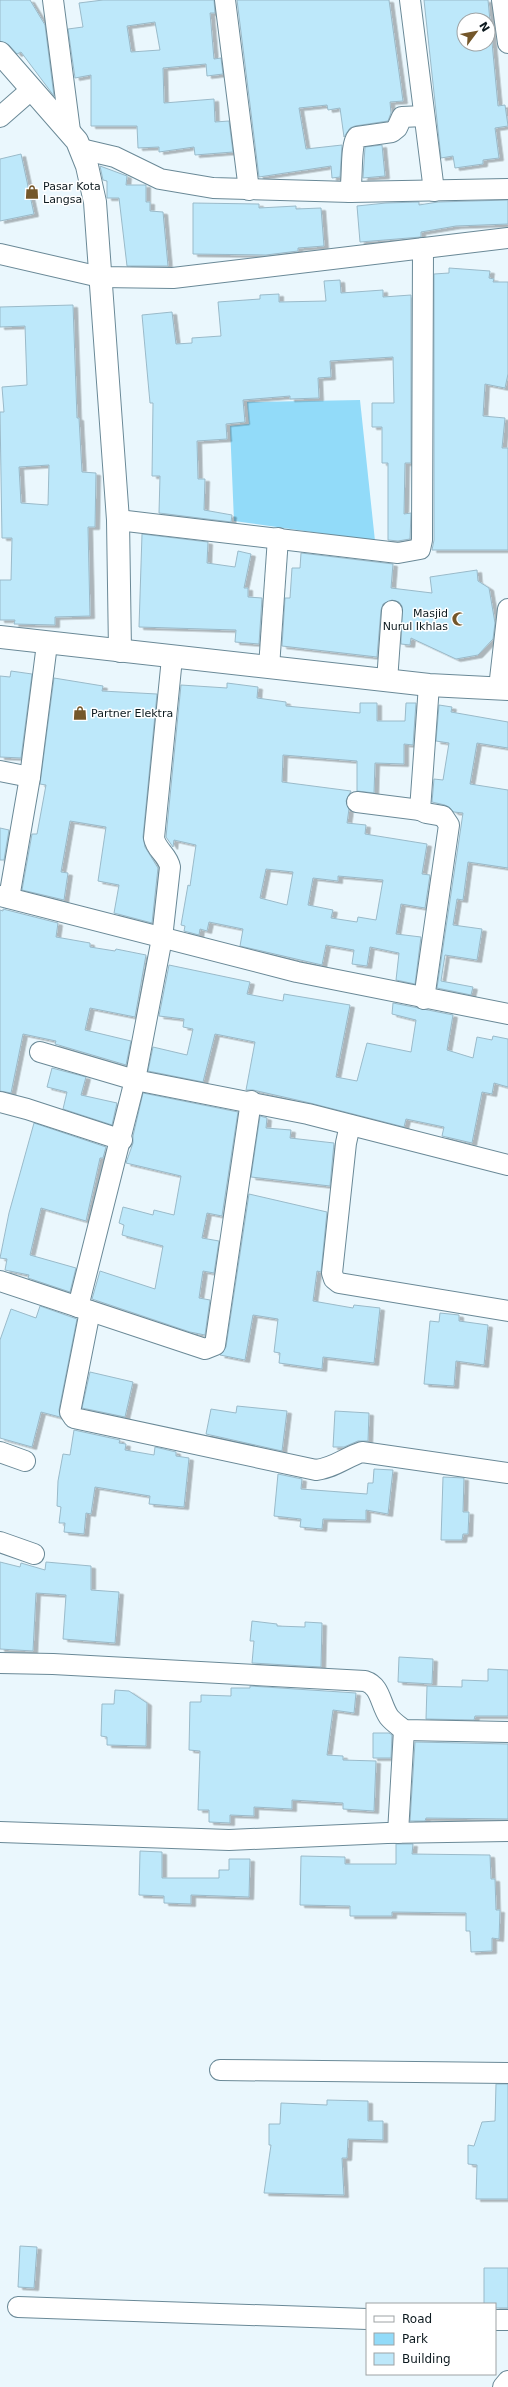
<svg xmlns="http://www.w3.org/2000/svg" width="508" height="2387" viewBox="0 0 508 2387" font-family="'DejaVu Sans',sans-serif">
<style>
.green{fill:#92dbf9}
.building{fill:#bde8fa;stroke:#9abac9;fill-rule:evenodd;filter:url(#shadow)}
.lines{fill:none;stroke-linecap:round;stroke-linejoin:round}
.minor-casing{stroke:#6a8997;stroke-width:22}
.major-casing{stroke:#6a8997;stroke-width:24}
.highway-casing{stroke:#6a8997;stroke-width:24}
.minor{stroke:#fff;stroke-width:20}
.major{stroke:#fff;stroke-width:22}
.highway{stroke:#fff;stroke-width:22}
.labels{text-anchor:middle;stroke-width:3;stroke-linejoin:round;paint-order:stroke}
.poi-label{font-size:11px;fill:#0d1a1f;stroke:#fff;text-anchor:start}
</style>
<defs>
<filter id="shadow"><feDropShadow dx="4.5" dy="2.5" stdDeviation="0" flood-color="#0004"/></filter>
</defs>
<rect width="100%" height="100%" fill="#eaf7fd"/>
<polygon class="green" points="360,400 375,541 234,521 230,426 249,424 247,402"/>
<g class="building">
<polygon points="0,0 30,0 45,25 54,96 21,52 17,54 9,45 0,41"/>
<path d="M103 0H214L215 13H210L214 59 221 58 223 74 207 76 206 64 163 68 164 103 214 99 215 122 229 121 233 152 195 155 194 147 159 152V147L138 148 137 126H91V75L75 78 68 29 83 27 79 3ZM155 22 160 50 131 52 127 26Z"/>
<polygon points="237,0 389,0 403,101 390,102 391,113 388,121 355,126 350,128 344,137 340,108 328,110 327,105 299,108 306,149 342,145 340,177 332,178 331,166 259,177"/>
<path d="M424 0H488L498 106 505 105 508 126 495 128 499 158 483 160V164L455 168 453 156 441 158ZM464 20H488V44H464Z"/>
<polygon points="382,145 385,176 363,178 365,147"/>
<polygon points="21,154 34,214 0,221 0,159"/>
<polygon points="100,166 127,176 126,185 146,185 146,202 150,202 150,211 163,212 168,266 127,266 119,198 107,198 107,181 103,180"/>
<polygon points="508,200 508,224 456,226 421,232 421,237 360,242 357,206 386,203 419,202 419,205 438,202"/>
<polygon points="193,203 259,204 259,208 296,206 296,209 321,208 324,246 298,248 298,251 266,255 193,254"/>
<polygon points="449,268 490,271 489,278 494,279 493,282 508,282 508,374 505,388 485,384 483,416 505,418 502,448 508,448 508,550 432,550 434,540 434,274 449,273"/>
<polygon points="340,280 341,293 383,290 383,297 411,295 411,463 405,463 404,514 411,513 410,539 398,541 388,540 388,463 382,463 382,427 372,427 372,403 394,403 393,357 330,361 331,377 318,378 319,398 290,399 290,396 243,400 245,422 226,424 227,439 197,441 198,479 205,479 204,510 232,515 231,522 159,513 160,476 152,476 153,403 150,403 142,315 172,312 176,344 192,343 192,338 221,336 218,302 260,299 260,295 279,294 279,302 326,301 324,281"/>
<path d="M73 305 77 418H79L82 472 96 473 95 527H88L90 616 55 617V625L14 624 15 620H0V580H11L12 538H2L0 412H4L2 387 27 385 25 326 0 327V307ZM49 465 48 505 21 503 19 467Z"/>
<polygon points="142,534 208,542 207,563 235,567 238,551 251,554 244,588 248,588 248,597 262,598 259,644 235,642 236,630 139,627"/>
<polygon points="301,553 393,564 391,588 432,593 430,577 477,570 478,581 489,588 495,623 493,639 478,655 456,659 411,638 410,645 401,644 402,606 399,602 392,600 383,604 381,610 377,657 282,646 285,598 290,598 292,568 300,568"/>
<polygon points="11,671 32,674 21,758 0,757 0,676 10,677"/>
<polygon points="54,678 103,686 102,691 157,694 143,837 145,847 158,868 152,923 114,913 119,885 98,881 106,827 70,821 61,872 68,873 64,900 22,890 32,834 37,834 46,785 40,784"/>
<path d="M227 683 258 687 257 698 286 702V706L360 713V703H377V721H405L406 703H416L413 745 404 744V764L375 763 374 793 357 791V761L283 755 282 782 351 791 346 801 349 809 347 823 366 825 365 834 427 844 422 874 430 875 425 908 401 904 396 934 421 937 415 984 396 980 399 953 370 947 367 966 352 964 354 950 326 945 322 965 240 946 243 929 209 922 207 931 200 929 199 935 184 931 185 926 181 925 188 885 190 886 196 845 174 840 173 847 166 837 181 685 227 688ZM266 869 293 872 287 905 260 898ZM338 876 383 880 376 920 358 917 357 922 331 918 333 910 308 905 313 878 338 881Z"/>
<polygon points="439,705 452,707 451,712 508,722 508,748 477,743 470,784 508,790 508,868 468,862 463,900 457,899 453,925 482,929 477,960 445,955 441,981 473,987 471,995 437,988 463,813 454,812 445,805 432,802 434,779 443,780 449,743 436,741"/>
<polygon points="0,828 9,830 4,860 0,860"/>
<polygon points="3,909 58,923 56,937 90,943 90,947 115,951 116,949 146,955 135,1017 90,1008 85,1030 131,1041 126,1065 55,1044 56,1041 23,1034 11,1093 0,1091 0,910 3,911"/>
<polygon points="169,965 250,982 247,994 283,1001 284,994 350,1005 336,1077 357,1081 367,1043 411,1052 416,1020 392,1014 393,1003 453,1015 447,1050 473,1058 477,1037 492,1040 493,1036 508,1039 508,1087 494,1083 492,1094 482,1092 472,1143 442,1136 444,1127 406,1119 404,1127 310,1103 253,1090 246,1090 255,1042 215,1034 203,1082 148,1071 153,1047 187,1055 193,1029 183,1027 184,1019 159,1016"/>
<polygon points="52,1068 86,1077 81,1095 117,1103 112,1125 63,1109 67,1092 47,1087"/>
<polygon points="143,1093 238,1112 222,1216 207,1213 202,1238 219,1241 214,1273 203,1271 199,1298 210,1300 205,1335 190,1332 92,1299 100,1271 155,1289 163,1246 122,1235 124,1225 119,1223 123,1207 153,1215 154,1210 174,1215 181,1176 126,1163 133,1143 133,1136"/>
<polygon points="260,1116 267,1118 266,1128 291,1130 290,1138 334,1143 330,1186 251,1177"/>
<polygon points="34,1123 106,1147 103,1158 100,1158 86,1221 41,1208 30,1255 76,1268 70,1292 28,1278 29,1275 5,1270 7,1259 0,1258 9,1213"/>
<polygon points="249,1194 327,1212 321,1272 317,1271 313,1301 353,1308 354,1305 380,1308 374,1363 323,1357 322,1369 279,1363 280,1353 274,1352 278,1319 253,1315 245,1360 220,1355 226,1347"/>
<polygon points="40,1306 77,1319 59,1410 60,1417 41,1412 32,1447 0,1438 0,1340 11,1309 36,1318"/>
<polygon points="440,1313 459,1315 459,1321 488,1325 484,1365 456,1361 454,1386 424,1384 430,1321 439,1322"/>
<polygon points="90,1372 133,1382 125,1417 82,1408"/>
<polygon points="237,1406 287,1411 282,1451 206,1434 211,1409 236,1413"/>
<polygon points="335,1411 369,1413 368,1441 358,1441 344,1447 333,1447"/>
<polygon points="74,1430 120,1440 119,1443 126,1444 125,1450 154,1455 155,1447 176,1452 176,1456 189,1458 184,1507 149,1504 150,1496 95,1487 91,1514 86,1513 84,1534 64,1532 65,1523 59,1523 61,1507 57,1506 58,1481 63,1454 70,1455"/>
<polygon points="374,1469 393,1470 388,1514 366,1510 366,1520 323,1519 322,1529 300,1527 301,1519 274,1516 278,1474 302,1479 301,1489 367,1494 368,1483 373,1483"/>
<polygon points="443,1477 464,1478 463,1512 469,1512 468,1534 463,1534 462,1540 441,1540"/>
<polygon points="0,1562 20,1567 21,1563 45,1570 46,1562 91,1566 91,1590 119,1592 115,1643 63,1639 66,1595 36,1593 33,1651 0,1649"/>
<polygon points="252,1621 277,1624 277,1626 305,1627 305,1622 322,1623 321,1667 252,1663 254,1641 250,1641"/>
<polygon points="399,1657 433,1659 432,1684 398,1682"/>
<polygon points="488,1669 508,1670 508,1716 475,1716 474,1720 426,1719 427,1686 462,1687 462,1680 488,1681"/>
<polygon points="250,1686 356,1693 354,1713 333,1710 327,1755 343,1756 343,1760 376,1761 374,1811 343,1809 343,1803 292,1800 292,1809 254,1807 254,1816 230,1815 230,1823 209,1822 209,1810 198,1810 200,1751 189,1750 190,1702 201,1702 201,1695 231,1696 231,1688 250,1688"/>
<polygon points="115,1690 129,1691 147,1703 146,1746 107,1745 107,1737 101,1736 102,1704 114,1704"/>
<polygon points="373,1733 389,1733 392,1735 391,1758 373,1758"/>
<polygon points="415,1742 508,1744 508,1819 426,1818 425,1821 410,1821"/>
<polygon points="396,1844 413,1844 412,1854 490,1855 491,1879 495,1879 496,1910 500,1910 499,1939 492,1938 492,1951 471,1952 470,1931 466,1931 466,1913 392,1912 392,1916 350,1916 350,1906 300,1905 301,1856 345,1857 345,1864 396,1864"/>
<polygon points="140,1851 162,1852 162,1878 219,1878 219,1870 229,1870 229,1859 250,1859 249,1897 191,1895 191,1904 164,1903 164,1896 139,1895"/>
<polygon points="496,2084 508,2084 508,2199 476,2199 477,2165 468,2164 468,2145 474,2146 482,2122 495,2121"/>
<polygon points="327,2100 368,2101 368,2121 383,2121 383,2140 348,2139 347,2158 342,2158 344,2195 264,2193 271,2145 269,2145 269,2124 280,2124 281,2103 327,2105"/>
<polygon points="20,2246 37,2247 34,2288 18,2287"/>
<polygon points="484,2268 508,2268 508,2308 495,2308 495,2304 484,2304"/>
</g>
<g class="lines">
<defs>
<g id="minor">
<polyline points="53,0 70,131"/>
<polyline points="225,0 249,190"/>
<polyline points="410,0 434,191"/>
<polyline points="502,0 508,43"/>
<polyline points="0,117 32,89"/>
<polyline points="81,149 115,157 160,179 213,188 350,192 508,189"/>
<path d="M350 192C353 179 350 145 357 137L392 132 397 128 402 117 424 116"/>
<polyline points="0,254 100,277 173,278 508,238"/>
<polyline points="118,520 398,553 420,549 422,540 423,248"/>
<polyline points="269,667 278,538"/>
<polyline points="387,681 392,611"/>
<polyline points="499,688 508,609"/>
<polyline points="0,771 30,777"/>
<polyline points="357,802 420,810"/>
<polyline points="0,896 297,972 508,1014"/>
<polyline points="9,898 30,777 47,644"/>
<polyline points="424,999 449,825 443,816 426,813 420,810 429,685"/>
<polyline points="40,1052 135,1080 308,1114 508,1165"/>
<polyline points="0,1102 27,1109 122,1140"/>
<polyline points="350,1125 346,1143 332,1273 334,1279 339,1283 508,1311"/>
<polyline points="0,1281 205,1349 215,1345 251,1101"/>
<path d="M78 1307 135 1080 162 938 170 867C168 855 156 850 154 838L172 658"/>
<path d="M90 1311 70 1412 74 1418 316 1470C334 1468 346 1457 362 1452L508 1473"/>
<polyline points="0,1452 25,1461"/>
<polyline points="0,1542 34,1554"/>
<path d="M0 1663 53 1664 365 1681C381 1686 380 1704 389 1717 393 1722 399 1726 404 1730L508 1732"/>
<polyline points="0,1832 229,1840 387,1833 508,1831"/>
<polyline points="398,1833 404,1730"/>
<polyline points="220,2070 508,2073"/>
<polyline points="18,2307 367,2319"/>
<polyline points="495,2320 508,2320"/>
<polyline points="503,2387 508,2381"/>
</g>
<polyline id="major" points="0,53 77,141 87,166 95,202 118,520 120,651"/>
<polyline id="highway" points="0,637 429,685 508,689"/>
</defs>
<use href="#minor" class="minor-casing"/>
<use href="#major" class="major-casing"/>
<use href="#highway" class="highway-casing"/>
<use href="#minor" class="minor"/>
<use href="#major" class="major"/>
<use href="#highway" class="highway"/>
</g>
<defs>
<symbol id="shop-bare" viewBox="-9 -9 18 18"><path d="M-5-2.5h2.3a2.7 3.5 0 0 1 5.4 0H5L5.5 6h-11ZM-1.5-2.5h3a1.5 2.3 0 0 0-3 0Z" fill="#74572a" stroke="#fff" stroke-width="2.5" paint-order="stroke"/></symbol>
<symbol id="mosque-bare" viewBox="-9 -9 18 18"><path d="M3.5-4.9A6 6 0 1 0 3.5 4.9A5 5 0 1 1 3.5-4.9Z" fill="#74572a" stroke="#fff" stroke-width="2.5" paint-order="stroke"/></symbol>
</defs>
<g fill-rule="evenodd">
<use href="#shop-bare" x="22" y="182" width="20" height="20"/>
<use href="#mosque-bare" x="449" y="609" width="20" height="20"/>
<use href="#shop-bare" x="70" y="703" width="20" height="20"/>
</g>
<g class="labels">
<g class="poi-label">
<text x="43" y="190">Pasar Kota<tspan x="43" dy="13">Langsa</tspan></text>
<text x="448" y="617" text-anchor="end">Masjid<tspan x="448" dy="13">Nurul Ikhlas</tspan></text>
<text x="91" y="717">Partner Elektra</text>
</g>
</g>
<rect x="366" y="2303" width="130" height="72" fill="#ffffff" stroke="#9ea3a5"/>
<rect x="374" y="2316" width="20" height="6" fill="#ffffff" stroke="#9ea3a5"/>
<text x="402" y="2323" font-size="12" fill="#0d1a1f">Road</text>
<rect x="374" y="2333" width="20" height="12" fill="#92dbf9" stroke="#9ea3a5"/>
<text x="402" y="2343" font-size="12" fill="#0d1a1f">Park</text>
<rect x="374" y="2353" width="20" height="12" fill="#bde8fa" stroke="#9ea3a5"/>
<text x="402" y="2363" font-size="12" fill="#0d1a1f">Building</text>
<g transform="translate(476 32) rotate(58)"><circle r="19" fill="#ffffff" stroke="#9ea3a5"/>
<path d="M0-3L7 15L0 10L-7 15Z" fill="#74572a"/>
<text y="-6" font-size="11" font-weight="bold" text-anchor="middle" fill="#0d1a1f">N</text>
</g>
</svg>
